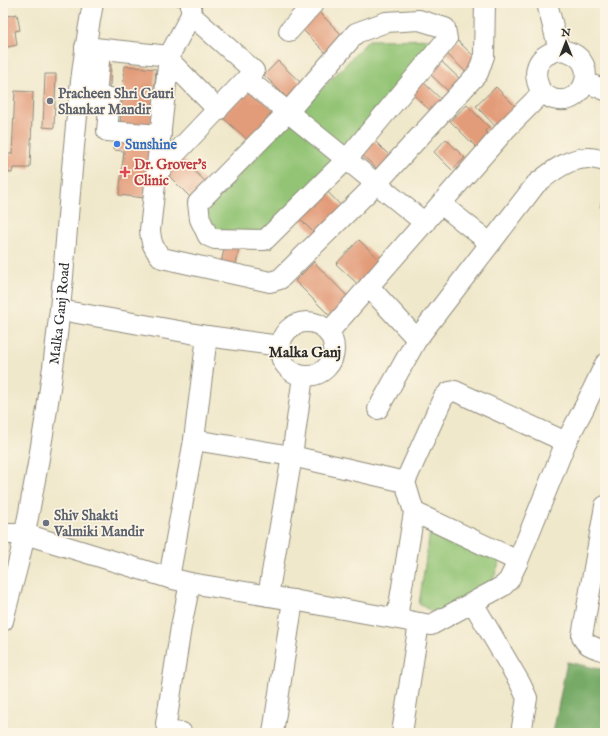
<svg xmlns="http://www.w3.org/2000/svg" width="608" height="736" viewBox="0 0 608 736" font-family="'IM FELL English',serif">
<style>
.green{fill:#93c475;stroke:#5f7850}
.forest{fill:#76aa66;stroke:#506a48}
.building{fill:#e39c7a}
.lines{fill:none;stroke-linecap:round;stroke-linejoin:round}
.minor-casing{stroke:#8e8a7b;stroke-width:22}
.minor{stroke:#fff;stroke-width:20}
.worship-dot{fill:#6b7280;stroke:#fcf5e5;stroke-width:1.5}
.shop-dot{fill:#3f7fe0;stroke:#fcf5e5;stroke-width:1.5}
.health-dot{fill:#e0444e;stroke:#fcf5e5;stroke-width:1.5}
.labels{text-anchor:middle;stroke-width:3.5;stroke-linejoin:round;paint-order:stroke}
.worship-label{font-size:14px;font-weight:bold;fill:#5b616d;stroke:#fcf5e5;text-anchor:start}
.shop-label{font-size:14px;font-weight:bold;fill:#366cbe;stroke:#fcf5e5;text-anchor:start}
.health-label{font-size:14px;font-weight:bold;fill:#be3a42;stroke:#fcf5e5;text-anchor:start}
.street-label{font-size:14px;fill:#2b2b2b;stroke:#fcf5e5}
.neighbourhood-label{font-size:15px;font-weight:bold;fill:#2b2b2b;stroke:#fcf5e5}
</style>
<rect width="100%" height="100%" fill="#fcf5e5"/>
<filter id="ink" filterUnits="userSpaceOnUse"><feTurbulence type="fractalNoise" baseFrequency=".025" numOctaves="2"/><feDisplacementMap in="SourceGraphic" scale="8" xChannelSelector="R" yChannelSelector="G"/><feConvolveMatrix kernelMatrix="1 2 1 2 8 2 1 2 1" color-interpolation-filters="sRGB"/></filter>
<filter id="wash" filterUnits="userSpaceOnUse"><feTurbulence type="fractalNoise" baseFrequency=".012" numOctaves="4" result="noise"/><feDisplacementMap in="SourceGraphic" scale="16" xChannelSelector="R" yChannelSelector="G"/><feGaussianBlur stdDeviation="0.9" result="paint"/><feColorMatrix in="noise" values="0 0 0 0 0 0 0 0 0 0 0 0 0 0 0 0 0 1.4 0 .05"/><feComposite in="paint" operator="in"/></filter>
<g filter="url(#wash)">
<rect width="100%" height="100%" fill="#f0e8cb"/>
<g class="green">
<polygon points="454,39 269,237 211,236 203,213 369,40"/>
<polygon points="431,525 501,558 490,588 438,615 419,604"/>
</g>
<polygon class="forest" points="567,662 605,670 605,733 553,733"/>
<g id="blocks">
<g class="building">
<polygon points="169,3 186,3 185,7"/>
<polygon points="316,9 346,39 329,56 299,26"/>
<polygon points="17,14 20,30 15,31 17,45 3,48 3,17"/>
<polygon points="458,41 480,62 468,74 446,53"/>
<polygon points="278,61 304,86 289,100 264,75"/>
<polygon points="441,61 463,82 451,94 429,73"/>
<polygon points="103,64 111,64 110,85 102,85"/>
<polygon points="125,66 156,69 151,128 120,125"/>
<polygon points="45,74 56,74 54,128 43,127"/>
<polygon points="422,81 444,102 433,113 411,93"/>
<polygon points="248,86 278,113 251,143 221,116"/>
<polygon points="496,87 517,108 496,127 476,106"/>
<polygon points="15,91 33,92 30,168 13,168 12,173 3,172 3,154 12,154"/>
<polygon points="467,105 489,127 485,131 489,136 477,148 450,121"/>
<polygon points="115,137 150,141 145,198 119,195 124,151 113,150"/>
<polygon points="372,138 392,158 379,171 358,151"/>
<polygon points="446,139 465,158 452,170 434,152"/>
<polygon points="182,159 209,185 194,201 167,174"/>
<polygon points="326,190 345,210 317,236 298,217"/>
<polygon points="605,195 605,209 600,207"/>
<polygon points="226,240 240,243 235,271 220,268"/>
<polygon points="359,240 383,263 361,287 336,264"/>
<polygon points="314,262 351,300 332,318 295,281"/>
</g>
</g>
</g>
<g filter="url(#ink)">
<use href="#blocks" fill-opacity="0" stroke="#8e8a7b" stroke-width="1"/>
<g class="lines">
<defs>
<g id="minor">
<polyline points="547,3 559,50"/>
<polygon points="419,20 445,28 447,39 347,159 265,240 215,239 208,236 200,219 198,203 288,112 356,33 386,22"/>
<polyline points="289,31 314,3"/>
<path d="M85 47 169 56 150 230C151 243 153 248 162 258L270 282 280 279 377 183 478 73 484 56 485 3"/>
<path d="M559 50C603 54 587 109 553 99 550 98 546 95 542 93 531 73 535 56 559 50Z"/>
<polyline points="169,56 191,15 191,3"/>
<polyline points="168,59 218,110"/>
<polyline points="247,79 425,223"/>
<polyline points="585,82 605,90"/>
<polyline points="80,97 110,98 107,131 161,135"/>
<polyline points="96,98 100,49"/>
<polyline points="157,173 254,71 191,15"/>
<polyline points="441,204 490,243"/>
<path d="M369 287 417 339 536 184C551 172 568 158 589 158 594 158 600 160 605 161"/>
<polyline points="60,310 207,336 280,346"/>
<circle cx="307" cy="349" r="27"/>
<polyline points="328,333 506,129 542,93"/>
<polyline points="378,409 417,339"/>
<polyline points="194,440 292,456 405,482"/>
<path d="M605 506 582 636C585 646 596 648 605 651"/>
<polyline points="3,534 25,534 169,578 190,583 293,600 431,625 503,586 509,580 518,561 566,442 585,406 605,364"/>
<polyline points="518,561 414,512 405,482 443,398 449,392 455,391 566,442"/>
<polyline points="169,578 194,440 207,336"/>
<polyline points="268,596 292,456 303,376"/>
<polyline points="473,603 520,683 527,698 521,733"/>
<polyline points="397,618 414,512"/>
<path id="s1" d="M3 621C10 591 20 562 25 532 40 459 52 384 60 309 70 207 74 104 93 3"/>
<path d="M182 733C175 732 167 732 166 724L181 627 190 583"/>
<polyline points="273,733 293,600"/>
<polyline points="402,733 419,623"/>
</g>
</defs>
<use href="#minor" class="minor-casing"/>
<use href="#minor" class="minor"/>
</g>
</g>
<g class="worship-dot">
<circle cx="50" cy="101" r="4"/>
<circle cx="46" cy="523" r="4"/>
</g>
<circle class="shop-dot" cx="117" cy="144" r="4"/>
<path class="health-dot" d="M123 166h4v4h4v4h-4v4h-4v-4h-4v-4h4z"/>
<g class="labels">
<g class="worship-label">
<text x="58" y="98">Pracheen Shri Gauri<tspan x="58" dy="16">Shankar Mandir</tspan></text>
<text x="54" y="520">Shiv Shakti<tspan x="54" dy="16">Valmiki Mandir</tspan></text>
</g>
<g class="shop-label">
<text x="125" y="149">Sunshine</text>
</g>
<g class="health-label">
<text x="134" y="169">Dr. Grover's<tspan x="134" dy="16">Clinic</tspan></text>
</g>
<g class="street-label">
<text dy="5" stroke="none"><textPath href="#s1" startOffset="313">Malka Ganj Road</textPath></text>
</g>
<g class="neighbourhood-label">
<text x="305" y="357">Malka Ganj</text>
</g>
</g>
<rect width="608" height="736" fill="none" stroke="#fcf5e5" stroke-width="16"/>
<g transform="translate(566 42)" stroke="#fcf5e5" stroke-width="3" paint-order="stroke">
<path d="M0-3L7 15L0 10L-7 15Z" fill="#2b2b2b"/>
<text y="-6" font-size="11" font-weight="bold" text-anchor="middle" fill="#2b2b2b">N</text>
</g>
</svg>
